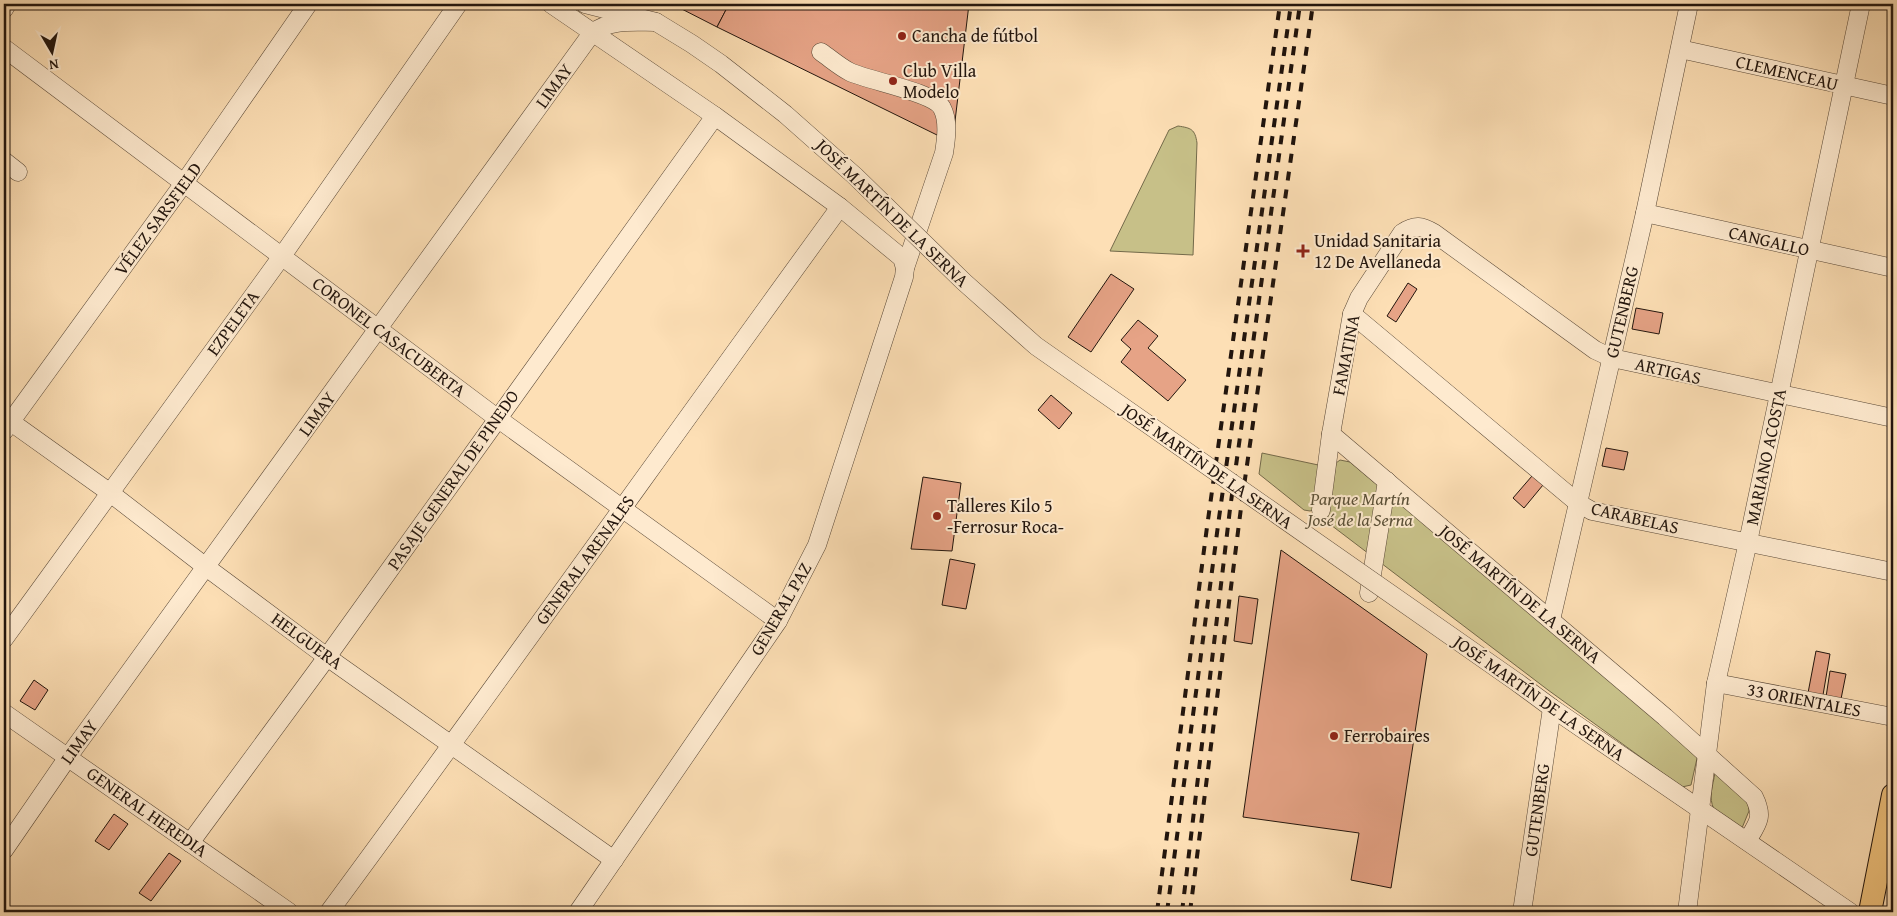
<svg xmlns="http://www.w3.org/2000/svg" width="1897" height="916" viewBox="0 0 1897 916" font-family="'Gentium Book Plus',serif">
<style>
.green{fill:#c7c088;stroke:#746a4a}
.building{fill:#e6a386;stroke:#22150d}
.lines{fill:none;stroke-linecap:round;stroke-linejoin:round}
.minor-casing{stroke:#594837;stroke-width:19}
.major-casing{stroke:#22150d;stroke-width:24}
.minor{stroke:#feeacf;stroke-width:18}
.major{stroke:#eec07a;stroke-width:22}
.rail{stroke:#22150d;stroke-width:4;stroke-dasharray:9 9;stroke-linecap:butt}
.minor-bridge-casing{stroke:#594837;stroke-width:19;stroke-linecap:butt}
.minor-bridge{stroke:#feeacf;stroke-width:18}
.poi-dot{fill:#8f2418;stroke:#feeacf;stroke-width:2}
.labels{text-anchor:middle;stroke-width:4;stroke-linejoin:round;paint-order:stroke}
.poi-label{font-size:18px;fill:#22150d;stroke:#feeacf;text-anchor:start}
.street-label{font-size:18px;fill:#22150d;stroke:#feeacf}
.park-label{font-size:18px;font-style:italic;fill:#5c5138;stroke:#feeacf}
</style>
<rect width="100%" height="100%" fill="#fddfb5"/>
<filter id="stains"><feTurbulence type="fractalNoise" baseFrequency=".004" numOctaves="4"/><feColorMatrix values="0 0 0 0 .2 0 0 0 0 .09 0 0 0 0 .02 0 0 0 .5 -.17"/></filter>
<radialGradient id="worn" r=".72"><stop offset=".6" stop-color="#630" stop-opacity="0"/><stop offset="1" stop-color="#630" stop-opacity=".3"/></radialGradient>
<g class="green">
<path d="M1178 126C1191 128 1195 129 1197 143L1193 255 1110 251 1169 130Z"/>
<polygon points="1262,453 1323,466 1314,510 1310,511 1304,510 1259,474"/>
<polygon points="1340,460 1350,462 1698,754 1691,785 1682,787 1548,690 1327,522 1335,470 1336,463"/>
<path d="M1715 773 1748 803 1749 811 1742 828 1714 809C1708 798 1713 785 1715 773Z"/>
</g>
<g class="building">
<polygon points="672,4 729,4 717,27"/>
<polygon points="729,4 969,4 953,138 937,135 717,27"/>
<polygon points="1111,274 1134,289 1091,352 1068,337"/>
<polygon points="1408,283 1417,289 1396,322 1387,316"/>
<polygon points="1636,308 1663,313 1659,334 1632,329"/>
<polygon points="1138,320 1158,336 1148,348 1186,380 1168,401 1121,362 1131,349 1121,340"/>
<polygon points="1051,395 1072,413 1059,429 1038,410"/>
<polygon points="1606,448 1628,452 1624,470 1602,466"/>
<polygon points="1532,476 1543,485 1524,508 1513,498"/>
<polygon points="923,477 961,483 952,551 911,549"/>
<polygon points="1281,550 1427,654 1391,888 1351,880 1359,833 1243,817"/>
<polygon points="950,559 975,564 966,609 942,605"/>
<polygon points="1239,596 1258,599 1252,644 1234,641"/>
<polygon points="1816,651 1830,654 1823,695 1808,693"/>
<polygon points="1830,671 1846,674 1841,699 1826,697"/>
<polygon points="34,680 48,690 35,710 20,701"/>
<polygon points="114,814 128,824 109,850 95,841"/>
<polygon points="169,853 181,861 151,901 139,893"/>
</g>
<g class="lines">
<defs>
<g id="minor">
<polyline points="551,4 715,116 840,207 902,258 905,268"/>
<polyline points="585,4 656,22 692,44 721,64 785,114 855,176"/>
<polyline points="4,9 7,4"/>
<polyline points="4,48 497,418 778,621"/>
<polyline points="1680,49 1893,96"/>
<polyline points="4,161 18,172"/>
<polyline points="1645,213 1893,268"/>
<polyline points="1352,314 1578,503 1592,511 1893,572"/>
<polyline points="4,417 109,492 206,567 327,657 614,860"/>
<polyline points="4,431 184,183 308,4"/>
<path d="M1331 434 1665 717 1754 797C1764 817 1758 823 1747 841"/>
<path d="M1321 510 1331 434 1352 314 1359 298 1402 233C1415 224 1422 226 1434 233L1595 350 1612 358 1893 418"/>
<polyline points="1369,593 1387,481"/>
<polyline points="1551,620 1645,213 1689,4"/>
<polyline points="4,639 282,256 458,4"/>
<polyline points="1518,683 1552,708 1850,912"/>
<polyline points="1716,683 1893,717"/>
<polyline points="4,713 289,912"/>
<polyline points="190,843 327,657 715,116"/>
<path d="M4 850 68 757 592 33C610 19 634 22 656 22"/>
<path d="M329 912C501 679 669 442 840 207"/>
<path d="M578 912 778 621 817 545 904 277 905 268 944 153C946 140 949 121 942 108 934 92 869 81 850 72 840 67 831 59 821 52"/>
<polyline points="1522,912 1552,708"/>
<polyline points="1687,912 1716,683 1748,542 1861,4"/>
</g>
<polyline id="major" points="1870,912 1893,795"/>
</defs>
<use href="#minor" class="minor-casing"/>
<use href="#major" class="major-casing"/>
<use href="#minor" class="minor"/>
<use href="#major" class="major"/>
<g class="rail">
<polyline points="1157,912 1207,527 1280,4"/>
<polyline points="1167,912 1219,518 1291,4"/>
<polyline points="1182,912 1230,509 1300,4"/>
<polyline points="1190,912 1242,500 1313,4"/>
</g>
<defs>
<polyline id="minor-bridge" points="855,176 964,282 1036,346 1518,683"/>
</defs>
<use href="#minor-bridge" class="minor-bridge-casing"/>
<use href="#minor-bridge" class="minor-bridge"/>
</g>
<g class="poi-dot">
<circle cx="902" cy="36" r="5"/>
<circle cx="893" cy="81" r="5"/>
<path d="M1300.5 243.5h5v5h5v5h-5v5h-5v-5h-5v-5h5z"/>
<circle cx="937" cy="516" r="5"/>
<circle cx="1334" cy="736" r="5"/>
</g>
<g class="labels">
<g class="poi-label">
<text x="912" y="42">Cancha de fútbol</text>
<text x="903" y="77">Club Villa<tspan x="903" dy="21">Modelo</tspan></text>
<text x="1314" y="247">Unidad Sanitaria<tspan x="1314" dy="21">12 De Avellaneda</tspan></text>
<text x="947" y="512">Talleres Kilo 5<tspan x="947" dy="21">-Ferrosur Roca-</tspan></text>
<text x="1344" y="742">Ferrobaires</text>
</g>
<g class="street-label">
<text transform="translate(1787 73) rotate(13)" y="6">CLEMENCEAU</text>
<text transform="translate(554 86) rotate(-54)" y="6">LIMAY</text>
<text transform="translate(892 213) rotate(44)" y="6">JOSÉ MARTÍN DE LA SERNA</text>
<text transform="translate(158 219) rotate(-54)" y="6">VÉLEZ SARSFIELD</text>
<text transform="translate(1769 241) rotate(13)" y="6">CANGALLO</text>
<text transform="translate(1622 312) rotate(-77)" y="6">GUTENBERG</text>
<text transform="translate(233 323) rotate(-54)" y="6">EZPELETA</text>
<text transform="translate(389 337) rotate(37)" y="6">CORONEL CASACUBERTA</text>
<text transform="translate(1346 355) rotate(-79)" y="6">FAMATINA</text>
<text transform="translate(1668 371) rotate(13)" y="6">ARTIGAS</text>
<text transform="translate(317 414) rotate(-54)" y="6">LIMAY</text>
<text transform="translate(1766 457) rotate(-78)" y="6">MARIANO ACOSTA</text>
<text transform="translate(1207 466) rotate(35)" y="6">JOSÉ MARTÍN DE LA SERNA</text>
<text transform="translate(453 480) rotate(-55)" y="6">PASAJE GENERAL DE PINEDO</text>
<text transform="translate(1635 518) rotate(13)" y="6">CARABELAS</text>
<text transform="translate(585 560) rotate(-54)" y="6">GENERAL ARENALES</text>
<text transform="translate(1520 594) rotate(40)" y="6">JOSÉ MARTÍN DE LA SERNA</text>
<text transform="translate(781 609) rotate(-60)" y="6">GENERAL PAZ</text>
<text transform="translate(307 641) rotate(36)" y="6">HELGUERA</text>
<text transform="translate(1539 698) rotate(35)" y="6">JOSÉ MARTÍN DE LA SERNA</text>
<text transform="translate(1804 700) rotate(11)" y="6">33 ORIENTALES</text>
<text transform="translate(79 742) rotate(-54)" y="6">LIMAY</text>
<text transform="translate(1537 810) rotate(-82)" y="6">GUTENBERG</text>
<text transform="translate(147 812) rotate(35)" y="6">GENERAL HEREDIA</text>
</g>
<g class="park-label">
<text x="1360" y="505">Parque Martín<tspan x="1360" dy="21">José de la Serna</tspan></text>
</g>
</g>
<rect width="1897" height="916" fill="none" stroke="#fddfb5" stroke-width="20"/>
<rect x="5" y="5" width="1887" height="906" fill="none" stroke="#22150d" stroke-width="2.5"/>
<rect x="10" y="10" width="1877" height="896" fill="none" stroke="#22150d"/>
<g transform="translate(52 52) rotate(171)" stroke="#feeacf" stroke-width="4" paint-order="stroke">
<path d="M0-4L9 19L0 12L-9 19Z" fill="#22150d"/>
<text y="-8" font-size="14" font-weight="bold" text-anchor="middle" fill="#22150d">N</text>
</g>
<rect width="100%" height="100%" filter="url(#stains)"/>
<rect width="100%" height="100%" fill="url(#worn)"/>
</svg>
